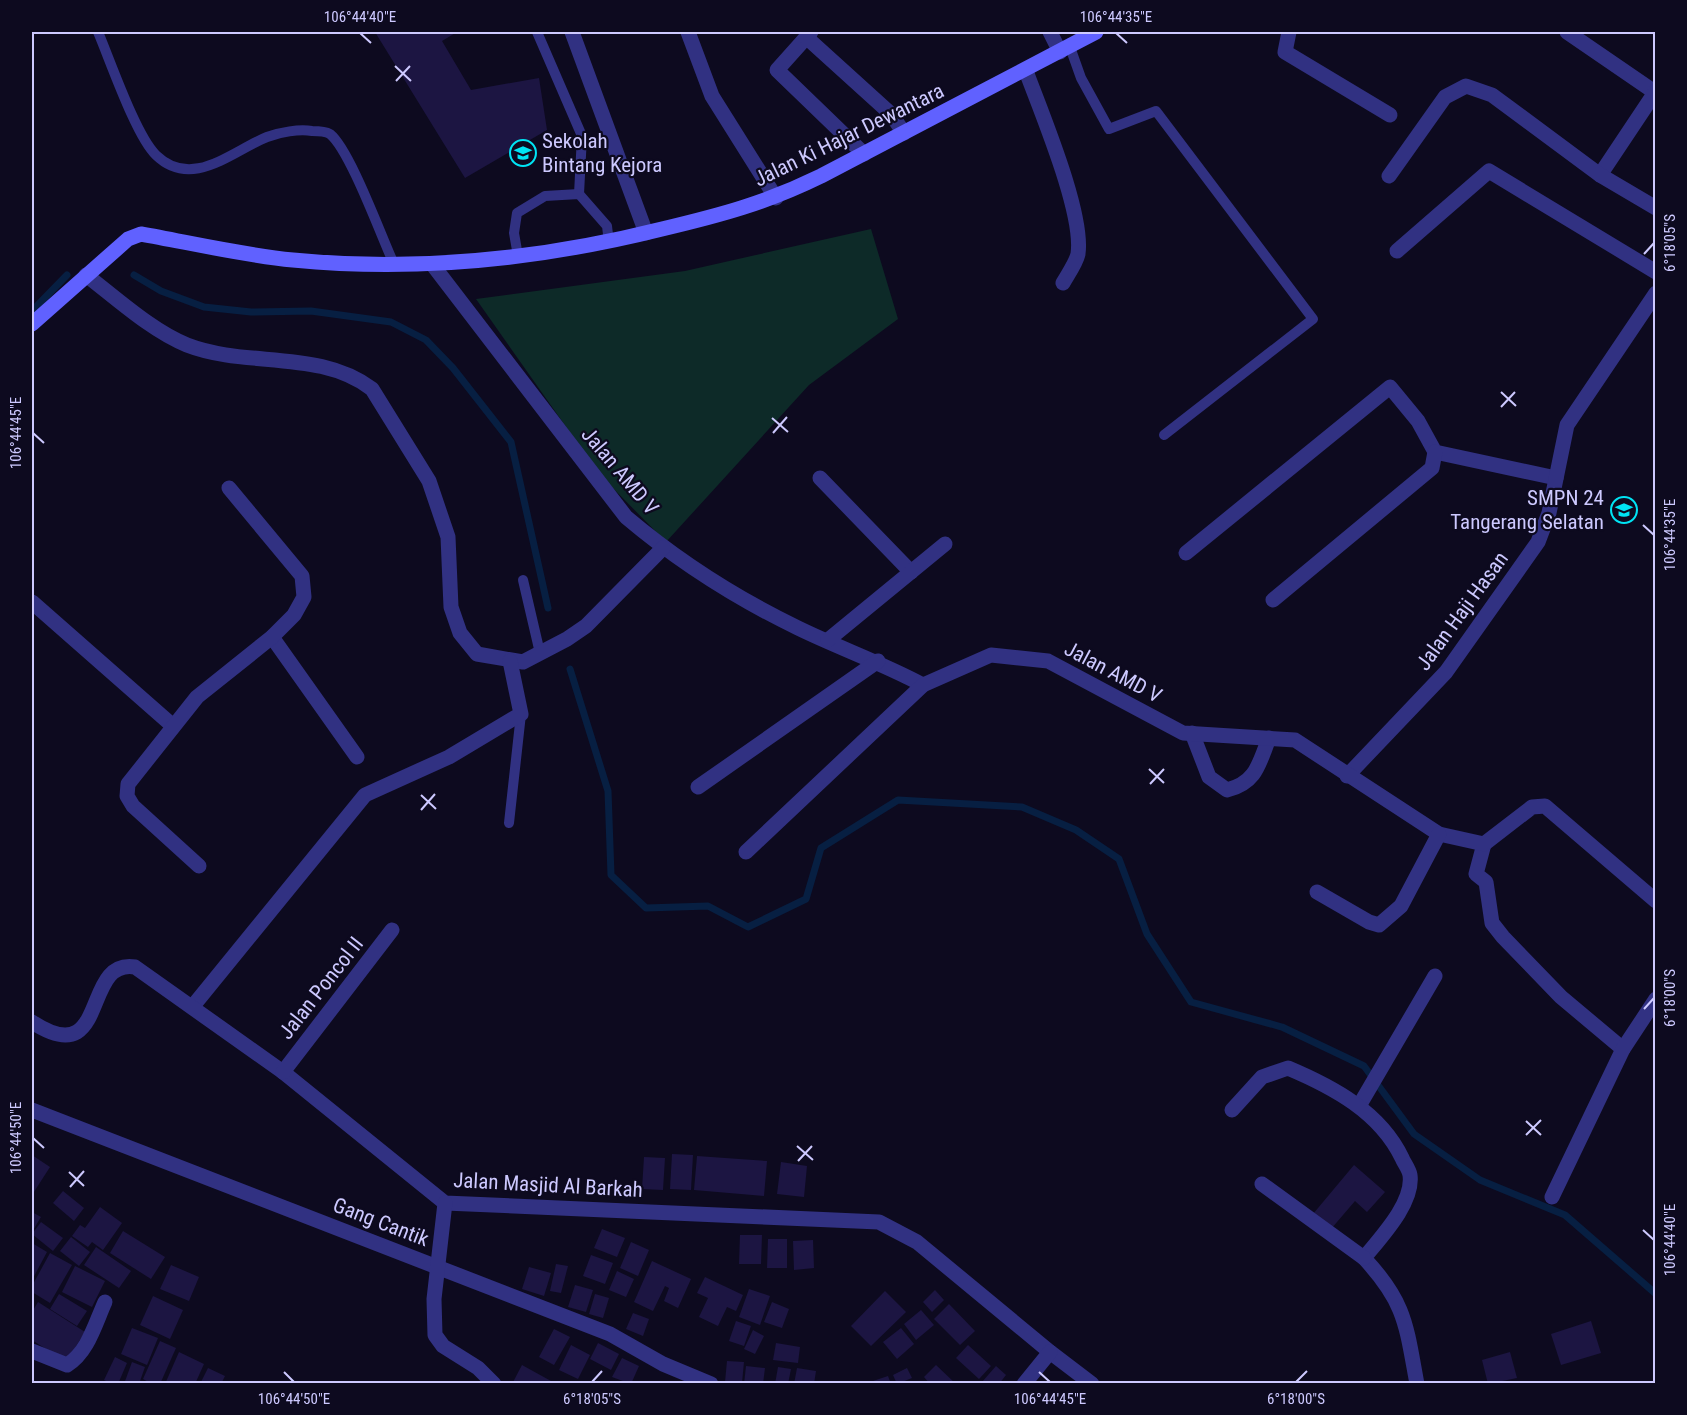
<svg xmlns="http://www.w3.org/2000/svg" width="1687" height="1415" viewBox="0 0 1687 1415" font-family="'Roboto Condensed',sans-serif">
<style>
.green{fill:#0d2a28}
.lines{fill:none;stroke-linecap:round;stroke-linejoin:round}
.stream{stroke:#071f42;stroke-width:7}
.building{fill:#1c1542}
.service{stroke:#313182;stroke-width:10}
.minor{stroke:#313182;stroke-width:15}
.secondary{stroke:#6061ff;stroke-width:15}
.ticks{fill:none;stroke:#cdc9ff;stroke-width:2}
.labels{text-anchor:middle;stroke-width:4.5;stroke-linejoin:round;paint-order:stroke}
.street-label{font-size:21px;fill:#cdc9ff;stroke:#0d0a1f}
.poi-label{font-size:21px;fill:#cdc9ff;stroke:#0d0a1f;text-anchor:start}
.neatline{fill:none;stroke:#cdc9ff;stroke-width:2}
.ticks-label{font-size:15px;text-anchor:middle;fill:#cdc9ff}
</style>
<rect width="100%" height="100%" fill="#0d0a1f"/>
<polygon class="green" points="871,229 898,319 809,385 666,542 600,475 476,299 685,271"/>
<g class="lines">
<g class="stream">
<polyline points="134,275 161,291 204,307 251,312 311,311 391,322 426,340 453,368 511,442 548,608"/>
<polyline points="32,311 67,275"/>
<polyline points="570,669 608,791 611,875 646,908 708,906 748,927 806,899 821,848 898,800 1022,807 1076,830 1119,859 1147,934 1191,1002 1282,1027 1364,1066 1414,1134 1480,1180 1565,1215 1656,1294"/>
</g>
</g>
<g class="building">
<polygon points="375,32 457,32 442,41 471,90 539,78 547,130 465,178"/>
<polygon points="672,1154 693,1155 691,1190 670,1189"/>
<polygon points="32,1155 50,1167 32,1195"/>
<polygon points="697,1156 767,1161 764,1196 694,1190"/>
<polygon points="644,1157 665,1158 663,1190 642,1189"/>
<polygon points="781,1162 807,1166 804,1197 777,1194"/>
<polygon points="1354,1165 1385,1192 1367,1212 1355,1201 1331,1229 1313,1214"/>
<polygon points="63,1191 84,1208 74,1221 53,1203"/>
<polygon points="100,1207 122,1223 103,1250 92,1242 88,1247 72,1236 80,1225 85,1228"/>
<polygon points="32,1212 41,1217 32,1232"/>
<polygon points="41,1222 63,1238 53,1251 32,1234"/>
<polygon points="602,1229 625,1238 617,1257 594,1248"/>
<polygon points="123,1231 165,1257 151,1279 110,1253"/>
<polygon points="740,1235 762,1235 761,1264 739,1264"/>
<polygon points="71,1237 90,1252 79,1266 60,1251"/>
<polygon points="768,1239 787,1239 787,1268 767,1268"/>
<polygon points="813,1240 814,1268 794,1270 793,1241"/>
<polygon points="631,1242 649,1250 638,1276 620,1268"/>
<polygon points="32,1243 47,1252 32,1280"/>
<polygon points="96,1247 131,1271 119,1288 84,1265"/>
<polygon points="50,1253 72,1265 50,1303 32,1292 32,1286"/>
<polygon points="591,1255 613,1263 605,1284 583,1276"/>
<polygon points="652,1261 691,1279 678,1308 664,1301 669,1288 665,1286 653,1311 634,1302"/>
<polygon points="556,1264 568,1266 561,1293 550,1291"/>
<polygon points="171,1265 199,1277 189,1301 160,1289"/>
<polygon points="75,1266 105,1281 92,1307 62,1292"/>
<polygon points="529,1267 551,1273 544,1296 522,1289"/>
<polygon points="617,1271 634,1279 626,1297 609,1290"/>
<polygon points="705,1277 743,1295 736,1311 727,1307 718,1326 699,1317 708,1298 697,1293"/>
<polygon points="575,1285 593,1290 586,1312 568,1307"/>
<polygon points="749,1289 770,1296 760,1325 739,1317"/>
<polygon points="935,1290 944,1300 932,1312 923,1302"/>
<polygon points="885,1291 906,1312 871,1346 851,1326"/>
<polygon points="59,1294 87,1311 77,1326 50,1309"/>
<polygon points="595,1294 609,1298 603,1318 589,1314"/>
<polygon points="153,1296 183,1310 170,1339 140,1325"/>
<polygon points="38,1302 85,1332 66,1362 32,1340 32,1312"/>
<polygon points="772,1302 789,1309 782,1328 764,1322"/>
<polygon points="949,1304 975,1331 960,1345 934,1319"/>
<polygon points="921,1310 934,1325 916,1340 904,1324"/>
<polygon points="633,1313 649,1319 643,1336 626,1329"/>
<polygon points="736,1321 751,1326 744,1346 729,1341"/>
<polygon points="1591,1321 1601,1353 1561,1365 1551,1334"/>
<polygon points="132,1328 158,1338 147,1365 121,1354"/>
<polygon points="901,1328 914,1344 897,1359 883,1342"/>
<polygon points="554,1329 570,1337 554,1365 539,1357"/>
<polygon points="753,1330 764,1336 755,1354 744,1349"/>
<polygon points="160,1341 176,1348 160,1384 152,1384 143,1379"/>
<polygon points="598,1343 619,1354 611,1370 590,1359"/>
<polygon points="776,1343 800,1347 798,1363 773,1360"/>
<polygon points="571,1345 590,1355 578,1379 559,1370"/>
<polygon points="968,1345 991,1366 979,1379 956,1358"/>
<polygon points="179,1352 204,1364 195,1384 165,1384"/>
<polygon points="1510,1352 1517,1378 1488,1384 1482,1360"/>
<polygon points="115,1357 127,1363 118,1384 112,1384 104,1380"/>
<polygon points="622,1358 639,1366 631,1384 612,1377"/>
<polygon points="727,1361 744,1362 742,1383 725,1382"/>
<polygon points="132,1362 145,1367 139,1384 124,1384"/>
<polygon points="522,1365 551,1381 549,1384 512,1384"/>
<polygon points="936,1365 956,1384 930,1384 924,1377"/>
<polygon points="746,1366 765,1368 763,1384 744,1384"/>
<polygon points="996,1366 1006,1375 999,1384 984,1384 982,1382"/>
<polygon points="778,1367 791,1369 788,1384 775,1384"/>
<polygon points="208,1368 225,1376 221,1384 200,1384"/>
<polygon points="797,1368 816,1371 814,1384 794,1384"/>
<polygon points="907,1368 912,1378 897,1384 893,1375"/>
<polygon points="888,1376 891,1384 867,1384 867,1383"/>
</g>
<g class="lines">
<g class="service">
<path d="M98 32C110 60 136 136 156 155 192 190 232 151 267 137 280 132 299 129 312 131 318 131 325 131 330 134 350 150 381 236 394 264"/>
<polyline points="537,32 582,136 579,194"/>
<polyline points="1070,47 1081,78 1109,129 1156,111 1313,319 1164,435"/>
<polyline points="518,256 514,233 517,213 545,196 579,194 607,226 609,243"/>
<polyline points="523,580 540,653"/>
<polyline points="509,823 521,714"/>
</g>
<g class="minor">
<polyline points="572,32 646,233"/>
<polyline points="688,32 712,96 776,198"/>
<polyline points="811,32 777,70 864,154"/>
<polyline points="1050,32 1060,52"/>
<polyline points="1289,32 1285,52 1390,115"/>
<polyline points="1567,32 1656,93"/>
<polyline points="806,37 891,114 904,133"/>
<path d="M1026 71C1041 112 1084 213 1078 254 1076 263 1068 274 1063 283"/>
<polyline points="1600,175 1656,91"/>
<polyline points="1389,176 1445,97 1466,86 1492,95 1600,175 1656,208"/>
<polyline points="1397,251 1489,171 1656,272"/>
<path d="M432 264 626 517C678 561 736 598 798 628 839 648 882 663 923 685"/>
<path d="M86 275C116 298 152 331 187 345 246 368 320 349 372 389L429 481 448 537 451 607 460 633 477 654 523 662 567 639 586 626 663 548"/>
<polyline points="820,478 911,572"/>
<polyline points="1186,553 1390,387 1418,421 1435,452 1556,478"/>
<polyline points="1273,600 1432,468 1435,452"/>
<polyline points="32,602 173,726"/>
<polyline points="272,637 357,757"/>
<polyline points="828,640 945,544"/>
<path d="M1192 733 1209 777 1227 790C1256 783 1259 764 1269 738"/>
<polyline points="1347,776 1446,672 1538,542 1549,513 1567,425 1656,293"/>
<polyline points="698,787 878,661"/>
<polyline points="1484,844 1476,874 1486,882 1492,923 1503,937 1561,997 1623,1049"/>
<polyline points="746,852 923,685 991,655 1048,661 1183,733 1295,740 1439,834 1484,844 1532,807 1545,806 1656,901"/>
<polyline points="199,866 133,806 127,796 128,784 197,697 272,637 294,615 304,597 302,576 229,488"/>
<polyline points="1317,892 1369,922 1379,925 1401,906 1439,834"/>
<polyline points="193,1006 365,795 449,757 521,714 510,661"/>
<path d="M32 1022C110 1073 81 958 135 967L283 1072 445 1203 879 1222 917 1242 1050 1352 1092 1384"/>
<polyline points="283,1072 392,930"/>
<polyline points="1359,1106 1435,976"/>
<polyline points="32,1110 610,1334 663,1364 711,1384"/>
<path d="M1232 1110 1262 1077 1288 1068C1333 1087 1380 1112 1402 1158 1404 1163 1409 1169 1410 1175 1414 1203 1380 1238 1364 1258 1406 1303 1406 1325 1417 1384"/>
<polyline points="1262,1184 1364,1258"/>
<polyline points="1552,1197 1623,1049 1656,999"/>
<polyline points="445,1203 434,1299 435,1335 443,1346 478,1368 494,1384"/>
<path d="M32 1351 67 1365C88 1352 95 1324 105 1302"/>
<polyline points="1024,1384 1050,1352"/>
</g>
<path class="secondary" d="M32 324 128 239 141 234C191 243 242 255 293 260 417 272 542 259 662 229 721 215 766 203 821 176L1096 32"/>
</g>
<path class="ticks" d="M360 33 371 43M1116 33 1127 43M395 66 411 81M396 81 410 66M1644 254 1654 243M1501 392 1516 406M1501 407 1515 392M772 418 788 432M33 433 44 443M773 433 787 417M1643 525 1654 535M1149 769 1164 783M1150 784 1164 769M421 795 436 809M421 810 435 794M1644 1009 1654 998M1526 1121 1541 1135M1526 1135 1541 1120M33 1138 44 1148M797 1146 813 1160M798 1161 812 1146M69 1172 84 1186M70 1187 84 1171M1643 1230 1654 1240M284 1372 294 1382M1039 1372 1050 1382M592 1382 602 1371M1296 1382 1307 1371"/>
<defs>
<symbol id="school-ring" viewBox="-11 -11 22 22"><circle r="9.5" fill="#0d0a1f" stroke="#00e4f4" stroke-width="1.5"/><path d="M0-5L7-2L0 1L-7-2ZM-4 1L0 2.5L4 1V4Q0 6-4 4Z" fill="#00e4f4"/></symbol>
</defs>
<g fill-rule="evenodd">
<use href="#school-ring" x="508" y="138" width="30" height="30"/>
<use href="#school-ring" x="1609" y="495" width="30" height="30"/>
</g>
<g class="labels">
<g class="street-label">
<text transform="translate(849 135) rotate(-26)" y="7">Jalan Ki Hajar Dewantara</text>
<text transform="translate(620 471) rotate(50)" y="7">Jalan AMD V</text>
<text transform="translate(1462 611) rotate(-54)" y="7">Jalan Haji Hasan</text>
<text transform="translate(1113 672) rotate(28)" y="7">Jalan AMD V</text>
<text transform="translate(321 988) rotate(-52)" y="7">Jalan Poncol II</text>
<text transform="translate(548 1185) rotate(3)" y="7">Jalan Masjid Al Barkah</text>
<text transform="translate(381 1222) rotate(21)" y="7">Gang Cantik</text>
</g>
<g class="poi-label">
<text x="542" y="148">Sekolah<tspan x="542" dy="24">Bintang Kejora</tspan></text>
<text x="1604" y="505" text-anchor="end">SMPN 24<tspan x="1604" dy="24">Tangerang Selatan</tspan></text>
</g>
</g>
<rect width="1687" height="1415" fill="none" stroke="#0d0a1f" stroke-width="66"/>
<rect x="33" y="33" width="1621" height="1349" class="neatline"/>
<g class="ticks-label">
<text x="360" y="22">106°44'40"E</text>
<text x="1116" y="22">106°44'35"E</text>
<text transform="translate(1670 243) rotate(-90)" y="5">6°18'05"S</text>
<text transform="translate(16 433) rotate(-90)" y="5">106°44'45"E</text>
<text transform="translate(1670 535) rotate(-90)" y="5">106°44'35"E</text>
<text transform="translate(1670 998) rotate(-90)" y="5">6°18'00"S</text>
<text transform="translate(16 1138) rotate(-90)" y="5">106°44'50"E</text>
<text transform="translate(1670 1240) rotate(-90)" y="5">106°44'40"E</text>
<text x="294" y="1404">106°44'50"E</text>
<text x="592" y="1404">6°18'05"S</text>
<text x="1050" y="1404">106°44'45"E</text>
<text x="1296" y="1404">6°18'00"S</text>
</g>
</svg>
